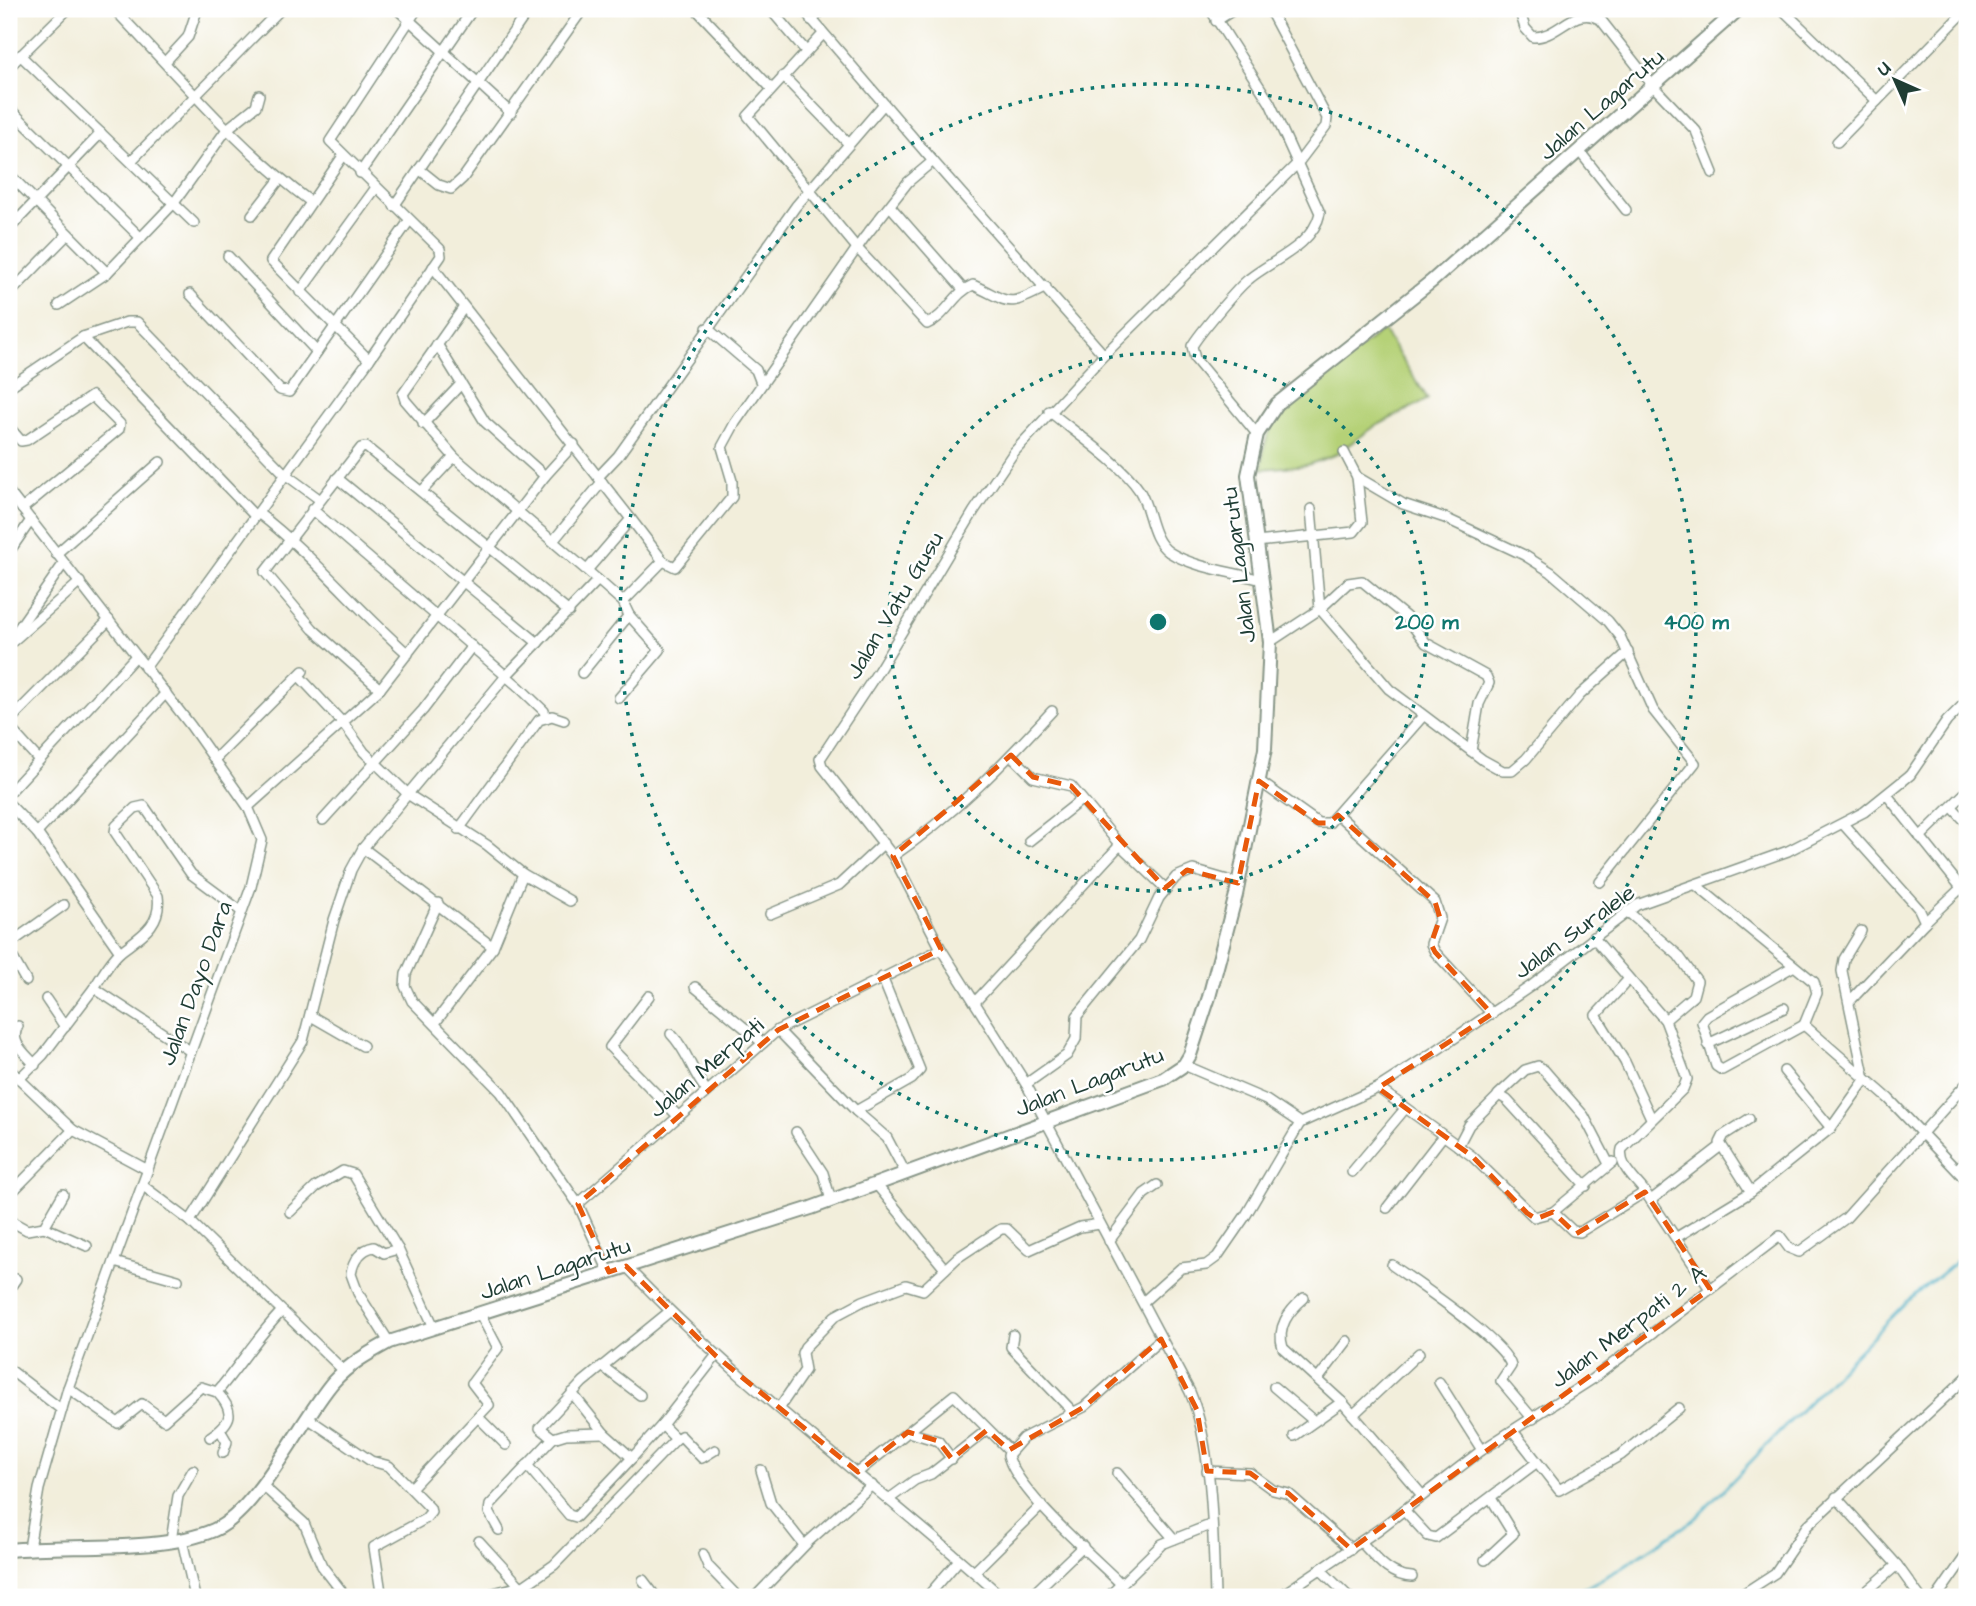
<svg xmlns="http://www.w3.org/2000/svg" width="1976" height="1606" viewBox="0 0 1976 1606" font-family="'Architects Daughter',sans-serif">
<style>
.green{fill:#b5d177;stroke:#6a8756;stroke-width:2}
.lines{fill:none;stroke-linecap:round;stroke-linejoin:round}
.stream{stroke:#49b0c8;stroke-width:2.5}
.street-casing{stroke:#889688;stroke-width:12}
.secondary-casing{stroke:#889688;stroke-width:16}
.street{stroke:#fff;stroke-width:9}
.secondary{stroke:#fff;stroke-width:12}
.marked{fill:none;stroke:#e8590c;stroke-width:5;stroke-dasharray:14 9;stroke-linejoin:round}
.ring{fill:none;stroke:#0f766e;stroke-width:3.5;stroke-dasharray:3.5 7}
.labels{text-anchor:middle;stroke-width:5;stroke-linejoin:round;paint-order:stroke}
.street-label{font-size:23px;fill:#1f3d34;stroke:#fff}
.centre{fill:#0f766e;stroke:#fff;stroke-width:3.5}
.ring-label{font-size:21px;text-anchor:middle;font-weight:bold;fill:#0f766e;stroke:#fff;stroke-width:5;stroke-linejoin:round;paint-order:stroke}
</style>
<rect width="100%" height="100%" fill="#fff"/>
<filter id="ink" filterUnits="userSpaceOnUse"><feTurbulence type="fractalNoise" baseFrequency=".0143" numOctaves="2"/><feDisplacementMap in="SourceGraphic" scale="14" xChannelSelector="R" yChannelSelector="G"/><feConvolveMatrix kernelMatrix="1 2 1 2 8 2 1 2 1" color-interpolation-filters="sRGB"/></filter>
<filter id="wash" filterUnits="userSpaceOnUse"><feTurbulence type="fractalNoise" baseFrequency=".00686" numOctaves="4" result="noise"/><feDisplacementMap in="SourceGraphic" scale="28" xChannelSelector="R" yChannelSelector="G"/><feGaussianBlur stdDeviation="1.57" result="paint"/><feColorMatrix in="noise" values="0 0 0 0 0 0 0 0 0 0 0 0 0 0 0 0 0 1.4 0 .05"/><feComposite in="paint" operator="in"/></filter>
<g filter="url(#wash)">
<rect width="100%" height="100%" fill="#f2eedb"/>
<path class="green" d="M1383 330 1428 399 1374 427 1334 455 1307 465 1262 469C1262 454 1264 440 1272 427 1296 391 1350 357 1383 330Z"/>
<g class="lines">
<polyline class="stream" points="1568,1597 1616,1571 1694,1520 1906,1302 1967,1253"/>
</g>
</g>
<g filter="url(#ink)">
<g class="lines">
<defs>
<g id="street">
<path d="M114 9C178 75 236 147 311 202"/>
<polyline points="397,9 511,113"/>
<polyline points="696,9 771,88"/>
<polyline points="770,9 806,51"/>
<path d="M1210 9 1270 103 1320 213C1313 246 1272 260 1249 279 1238 287 1199 334 1192 346L1195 359 1257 434"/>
<path d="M1519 9 1525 28 1533 37C1559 38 1575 3 1601 20L1653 86 1696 131 1713 173"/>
<polyline points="1782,9 1877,101 1967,9"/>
<polyline points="811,20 824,9"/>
<polyline points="1216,21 1235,9"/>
<path d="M823 34 748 116 857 248 927 324C947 316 953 293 973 285 1011 302 1005 309 1046 287"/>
<polyline points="20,55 194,223"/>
<polyline points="165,62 188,37 197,10"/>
<polyline points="9,67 68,9"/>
<polyline points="783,76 848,143"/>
<polyline points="9,108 141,238"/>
<polyline points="1837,142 1877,101"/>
<polyline points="1580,152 1626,210"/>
<polyline points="343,156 271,261 369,360"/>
<polyline points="131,161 281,9"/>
<polyline points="933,161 1104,355"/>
<polyline points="419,169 439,185 451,189 463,178 583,9"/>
<polyline points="360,173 473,9"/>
<polyline points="9,174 107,273"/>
<polyline points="394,206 529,9"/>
<polyline points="890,206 963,289"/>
<polyline points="9,210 18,219"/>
<polyline points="252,215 280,179"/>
<polyline points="9,229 101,133"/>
<polyline points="433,267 631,519 588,569"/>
<polyline points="9,291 13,290 68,234"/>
<polyline points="300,292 375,189"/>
<polyline points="190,294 280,390 289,392 317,352 228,256"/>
<polyline points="59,305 107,273 174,203 227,129 256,106 259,95"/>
<polyline points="707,328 756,370 761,383"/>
<polyline points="83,337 127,322 137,322 285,474 319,499"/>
<polyline points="437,344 485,422 545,476"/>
<polyline points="317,352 409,221"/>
<polyline points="9,387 83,337 255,516"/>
<path d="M1049 411C1074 432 1122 464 1139 490 1151 509 1150 539 1169 552 1194 568 1233 572 1262 580"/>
<polyline points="423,424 461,384"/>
<polyline points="9,427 21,441 27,440 92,396 120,424 119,429 22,509"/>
<polyline points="598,477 618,456 796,206 883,105"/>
<polyline points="1357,477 1403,504 1445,518 1524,555 1551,572 1608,621 1620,636 1653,710 1695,763 1600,882"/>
<polyline points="337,478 538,643"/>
<polyline points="422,491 454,457"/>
<polyline points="9,492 191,726 248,807 262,840 251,887 68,1388 39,1489 29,1548"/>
<polyline points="312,509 519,687 544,711 546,718"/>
<polyline points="1311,509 1320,609 1389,689 1483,760 1503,771 1512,771 1526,759 1580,695 1628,652"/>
<path d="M258 513C312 554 357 609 408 654"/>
<polyline points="631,519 663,561 675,567 732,497 732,481 722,447 735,423 864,238 908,182 933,161 803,9"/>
<polyline points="553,541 602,482"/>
<polyline points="1256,542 1354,532 1362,522 1357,477 1344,452"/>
<polyline points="9,552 31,520"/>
<polyline points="56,554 160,462"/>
<polyline points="623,602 663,561"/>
<polyline points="13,641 80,582"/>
<polyline points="9,642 64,563"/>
<polyline points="1270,642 1320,609 1348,583 1362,581 1406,617 1426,643 1486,676 1489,683 1479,704 1471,751"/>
<polyline points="145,668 369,360 441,256 440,249 330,141 417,9"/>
<polyline points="582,673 629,615 623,602 598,580"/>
<polyline points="299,676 343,723 364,752 409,795 487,845 523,874 570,901"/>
<polyline points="380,689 313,629 265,572 361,448 366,447 569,612"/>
<polyline points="619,698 660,650 629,615"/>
<polyline points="9,721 109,620"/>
<polyline points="9,727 39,760"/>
<polyline points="215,759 303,671"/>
<polyline points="1259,781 1318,823 1329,823 1423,716"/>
<polyline points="9,793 135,657"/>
<polyline points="1887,795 1967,895"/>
<polyline points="9,804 37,833 166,693"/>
<polyline points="248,807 380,689 545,476 574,444"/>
<polyline points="1952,807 1967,823"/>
<polyline points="1338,815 1435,902 1440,918 1431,944 1435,952 1492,1014"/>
<polyline points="323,820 423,710 472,646"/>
<polyline points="1843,824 1919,909 1925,922 1849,1002"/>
<polyline points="459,829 539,720 552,716 564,720"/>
<polyline points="37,833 120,952"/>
<polyline points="1920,837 1967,791"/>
<polyline points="1029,841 1081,800"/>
<polyline points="1120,845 1165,888"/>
<polyline points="363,848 493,947"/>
<path d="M893 856C954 815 1003 764 1052 711"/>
<polyline points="1696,885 1814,982 1817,993 1804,1025 1889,1099 1967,1181"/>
<polyline points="438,903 406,974 405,986 412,1001 501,1092 578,1204"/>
<polyline points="1627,911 1678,955 1697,981 1693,996 1665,1020"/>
<polyline points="770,914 839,885 884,843"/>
<polyline points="1925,922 1961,888"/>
<path d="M1593 937 1665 1020 1687 1079 1683 1089 1622 1149C1618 1166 1635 1179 1645 1192"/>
<polyline points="9,944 64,905"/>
<polyline points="9,951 26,981"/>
<polyline points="1794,966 1707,1016 1702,1022 1716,1066 1722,1070 1804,1025"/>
<polyline points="1628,980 1596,1015 1625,1062 1651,1118"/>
<polyline points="695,987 763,1043"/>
<polyline points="649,996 610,1047 678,1116"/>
<polyline points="46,999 65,1027"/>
<polyline points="975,1002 1120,845 1071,786 1033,777 1011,755"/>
<polyline points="311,1016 363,1046"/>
<polyline points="435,1023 493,947 523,874"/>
<path d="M18 1026C9 1042 24 1052 35 1065"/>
<polyline points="778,1030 856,1111 887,1138 906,1174"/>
<path d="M671 1034C688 1051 692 1073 707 1091"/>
<polyline points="1708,1044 1784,1008"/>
<path d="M190 1051 94 988C102 976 109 962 120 952 139 937 162 926 158 896L115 832 116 826 135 808 144 806 191 874 241 911"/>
<polyline points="1184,1065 1266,1100 1300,1123"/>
<polyline points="9,1069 73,1130 148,1170"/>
<polyline points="1784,1071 1831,1128"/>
<polyline points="19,1079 43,1055 94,988"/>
<polyline points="1026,1084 1067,1055 1076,1039 1077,1016 1139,940 1159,898 1176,877 1193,870 1238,883"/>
<polyline points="1378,1088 1472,1156 1534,1217 1553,1212 1573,1231 1580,1232 1645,1192 1710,1289"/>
<polyline points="1498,1095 1525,1070 1538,1066 1544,1070 1584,1116 1609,1164"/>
<polyline points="856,1111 912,1079 920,1070 882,977"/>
<polyline points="1749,1119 1724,1135 1720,1143 1751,1192"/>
<polyline points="1300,1123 1378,1088 1437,1050 1531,986 1637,905 1788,851 1864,812 1910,775 1947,721 1967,701"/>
<polyline points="796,1132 823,1173 831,1200"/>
<polyline points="1458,1146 1469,1125 1499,1095 1507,1100 1586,1186"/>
<polyline points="1957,1169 1967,1159"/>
<polyline points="1352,1172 1404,1110"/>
<polyline points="876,1184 945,1269"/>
<polyline points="142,1185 190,1221 344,1371"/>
<polyline points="9,1195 73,1130"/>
<polyline points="1651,1200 1721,1146"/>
<polyline points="1387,1208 1442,1137"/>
<polyline points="290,1212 316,1187 343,1171 353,1174 398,1249 434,1327"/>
<polyline points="1553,1212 1613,1162"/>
<polyline points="9,1220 27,1230 44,1227 63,1194"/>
<polyline points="190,1221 303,1041 334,920 351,870 363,848 506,676 598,580 454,457 405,400 403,394 464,307"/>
<polyline points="44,1227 87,1246"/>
<polyline points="1677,1237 1751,1192 1831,1128 1865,1080 1842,971 1844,959 1861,931"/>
<polyline points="1109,1241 1144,1194 1157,1185"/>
<polyline points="114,1262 178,1280"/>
<path d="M1392 1265C1414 1281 1506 1342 1511 1366L1501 1381 1533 1419"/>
<path d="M626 1266C741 1388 878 1485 1002 1597"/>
<polyline points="609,1272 578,1204 778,1030 941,949"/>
<polyline points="9,1289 16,1279"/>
<path d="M1304 1298C1289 1311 1276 1327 1283 1348L1342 1402"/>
<polyline points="1143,1302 1181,1268 1206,1265 1217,1257 1246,1215 1300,1123"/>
<polyline points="1013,1335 1011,1347 1074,1413"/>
<path d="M389 1342 358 1293 351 1274C353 1261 361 1249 374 1247L384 1253 398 1249"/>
<polyline points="602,1366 640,1395"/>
<polyline points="9,1369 62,1410"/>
<polyline points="1318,1379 1347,1341"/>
<polyline points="1439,1382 1482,1450"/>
<polyline points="1274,1387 1314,1421"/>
<polyline points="68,1388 118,1423 142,1404 164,1420 201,1387 217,1392"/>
<polyline points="572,1393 604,1433 632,1458 662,1425"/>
<polyline points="779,1408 805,1370 802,1353 805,1347 835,1316 863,1301 906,1285 923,1290 957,1258 1001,1229 1007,1229 1029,1250 1080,1227 1100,1224"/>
<polyline points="1353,1415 1419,1353"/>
<polyline points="479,1418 506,1445"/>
<polyline points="309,1419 371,1461 389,1466 430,1508 431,1512 425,1519 374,1547 381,1592 379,1597"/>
<polyline points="220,1430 227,1442 223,1453"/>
<polyline points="1513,1431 1559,1490 1621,1455 1679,1408"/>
<polyline points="908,1432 938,1441 952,1459"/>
<polyline points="604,1433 566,1434 553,1438 540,1428 583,1382 669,1312"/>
<polyline points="1294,1436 1342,1402 1422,1495"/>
<path d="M210 1437C233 1421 235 1412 217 1392 240 1365 257 1337 281 1312"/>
<polyline points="676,1439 681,1436 702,1458 715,1450"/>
<polyline points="527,1465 569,1515 576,1517 632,1458"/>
<polyline points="761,1470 771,1503 804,1545"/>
<polyline points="1207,1471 1250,1473 1273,1490 1289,1494 1351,1549"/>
<polyline points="858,1472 954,1395 1009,1450"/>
<polyline points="1117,1473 1174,1539"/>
<polyline points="262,1485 304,1523 322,1566 346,1597"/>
<polyline points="412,1487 489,1405 472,1383 498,1348 480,1314"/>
<polyline points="1836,1497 1897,1565 1860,1597"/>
<polyline points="889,1499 915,1480 931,1474 987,1430"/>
<polyline points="1404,1510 1428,1536 1436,1538 1536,1463"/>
<polyline points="499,1530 489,1512 490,1505 553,1438"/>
<polyline points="182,1540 195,1597"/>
<polyline points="171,1541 178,1496 193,1470"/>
<polyline points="479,1541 520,1586"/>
<path d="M1361 1542C1376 1558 1389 1576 1412 1577"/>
<polyline points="703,1554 708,1566 738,1597"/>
<polyline points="1485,1560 1513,1534 1491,1498"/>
<polyline points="1897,1565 1920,1597"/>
<polyline points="1321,1570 1349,1597"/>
<polyline points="974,1572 1042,1505"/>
<polyline points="643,1580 656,1597"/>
<path d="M1121 1584C1093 1556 1016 1491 1008 1455L1023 1438 1084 1407 1161 1339"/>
<polyline points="478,1597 525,1585 554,1565 676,1439 662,1425 716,1356"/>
<polyline points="755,1597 809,1541 872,1485"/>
<polyline points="927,1597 959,1560"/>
<polyline points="1030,1597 1083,1546"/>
<polyline points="1108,1597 1162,1544 1210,1525"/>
<path d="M1215 1597C1213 1537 1213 1447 1190 1392L1026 1084 941 949 893 856 822 766 820 759 879 670 974 511 1014 452 1104 355 1298 163 1326 126 1327 118 1269 9"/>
<polyline points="1279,1597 1378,1530 1482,1450 1591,1380 1780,1236 1789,1248 1799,1252 1846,1218 1967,1083"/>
<polyline points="1738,1597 1775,1573 1807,1526 1967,1377"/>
<polyline points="1937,1597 1967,1554"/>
</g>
<path id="secondary" d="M9 1550C69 1544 161 1553 214 1530 257 1512 302 1418 333 1382 349 1364 369 1353 389 1342L811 1208 1163 1079 1184 1065 1190 1055 1209 997 1236 895 1265 749 1270 642 1248 475 1257 434 1277 404 1432 281 1739 9"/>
</defs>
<use href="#street" class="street-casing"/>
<use href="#secondary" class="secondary-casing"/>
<use href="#street" class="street"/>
<use href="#secondary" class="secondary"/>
</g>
</g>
<path class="marked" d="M1011 755 1033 777 1071 786 1165 888 1187 870 1238 883 1259 781 1318 823H1329L1338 815 1435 902 1440 918 1431 944 1435 952 1492 1014 1378 1088 1472 1156 1527 1213 1536 1219 1553 1212 1576 1234 1645 1192 1710 1289 1351 1549 1288 1493 1273 1490 1250 1473 1207 1471 1197 1410 1161 1339 1084 1407 1009 1450 987 1430 952 1459 938 1441 908 1432 858 1472 716 1356 626 1266 609 1272 578 1204 778 1030 941 949 893 856Z"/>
<g class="ring">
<circle cx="1158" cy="622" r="269"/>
<circle cx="1158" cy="622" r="538"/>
</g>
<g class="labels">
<g class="street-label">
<text transform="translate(1601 104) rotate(-41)" y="8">Jalan Lagarutu</text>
<text transform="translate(1238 565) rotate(-97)" y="8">Jalan Lagarutu</text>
<text transform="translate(894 605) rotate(-59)" y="8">Jalan Vatu Gusu</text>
<text transform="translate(1574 931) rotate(-36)" y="8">Jalan Suralele</text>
<text transform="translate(195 983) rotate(-70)" y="8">Jalan Dayo Dara</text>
<text transform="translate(706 1067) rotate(-40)" y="8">Jalan Merpati</text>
<text transform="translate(1089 1081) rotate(-21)" y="8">Jalan Lagarutu</text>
<text transform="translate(555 1268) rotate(-18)" y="8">Jalan Lagarutu</text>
<text transform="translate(1628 1326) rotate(-37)" y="8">Jalan Merpati 2 A</text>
</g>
</g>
<circle cx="1158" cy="622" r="10" class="centre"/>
<g class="ring-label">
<text x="1427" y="629">200 m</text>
<text x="1696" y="629">400 m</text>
</g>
<rect width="1976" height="1606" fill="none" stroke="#fff" stroke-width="35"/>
<g transform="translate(1895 80) rotate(315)" stroke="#ffffff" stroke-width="5" paint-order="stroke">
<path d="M0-5L12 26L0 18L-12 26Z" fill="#1f3d34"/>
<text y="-10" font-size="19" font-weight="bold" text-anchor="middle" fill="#1f3d34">U</text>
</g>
</svg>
